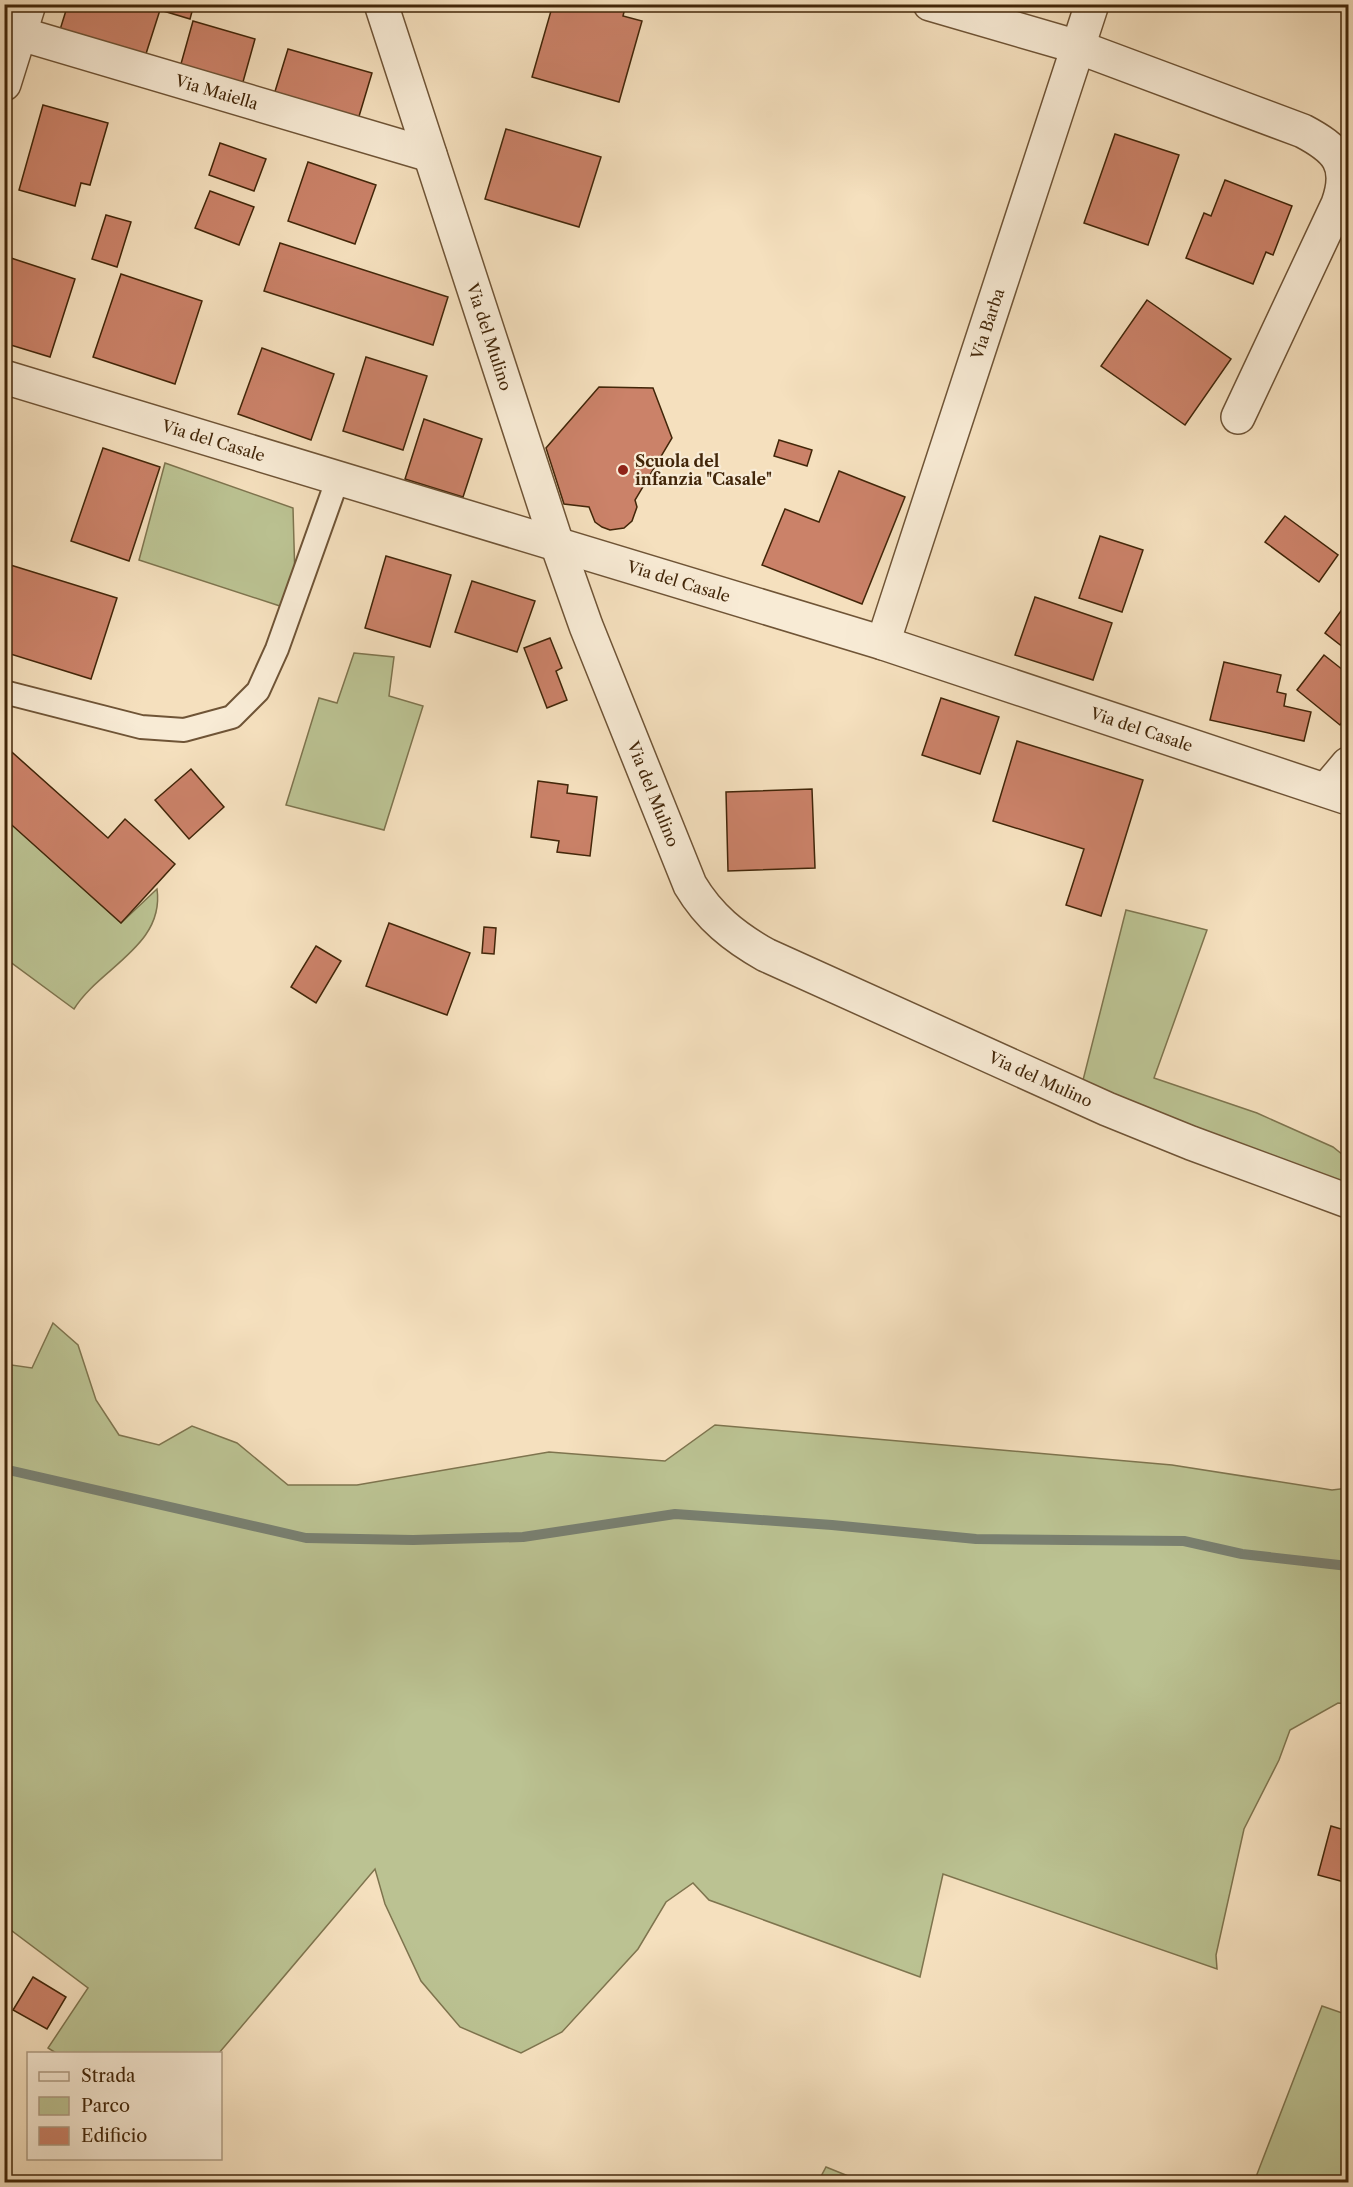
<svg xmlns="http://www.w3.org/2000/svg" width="1353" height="2187" viewBox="0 0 1353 2187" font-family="'Libre Caslon Text',serif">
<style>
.green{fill:#bbc292;stroke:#7e744e;stroke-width:1.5}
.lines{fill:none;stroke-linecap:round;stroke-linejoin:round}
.stream{stroke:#798071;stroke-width:10}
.building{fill:#cb8269;stroke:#422609;stroke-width:1.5}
.service-casing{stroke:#6f5436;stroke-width:26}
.minor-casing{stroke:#6f5436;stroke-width:36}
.service{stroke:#f8ebd5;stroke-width:22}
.minor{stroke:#f8ebd5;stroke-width:33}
.poi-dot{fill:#8f2418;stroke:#f8ebd5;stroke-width:2}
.labels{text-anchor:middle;stroke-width:4.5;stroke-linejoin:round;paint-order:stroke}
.street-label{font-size:16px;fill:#422609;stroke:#f8ebd5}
.poi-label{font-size:16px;font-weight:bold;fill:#422609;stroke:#f8ebd5;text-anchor:start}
</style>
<rect width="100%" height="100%" fill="#f5e0be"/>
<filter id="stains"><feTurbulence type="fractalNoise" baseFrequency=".00333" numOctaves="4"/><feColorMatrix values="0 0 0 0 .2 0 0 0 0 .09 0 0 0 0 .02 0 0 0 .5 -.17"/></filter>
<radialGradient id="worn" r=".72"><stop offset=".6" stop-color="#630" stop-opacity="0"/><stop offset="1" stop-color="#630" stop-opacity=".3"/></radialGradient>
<g class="green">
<polygon points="165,463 293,508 295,579 283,607 139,560"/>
<polygon points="354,653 394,657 389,696 423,706 384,830 286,805 319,698 337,703"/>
<path d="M5 818 121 923 157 889C165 946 99 968 74 1009L5 958Z"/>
<polygon points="1126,910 1207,930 1154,1078 1257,1113 1333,1147 1348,1159 1348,1195 1080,1092"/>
<polygon points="53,1323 78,1345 96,1400 119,1435 159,1445 192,1426 237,1443 288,1485 357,1485 549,1452 665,1461 715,1425 1172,1465 1332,1490 1348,1488 1348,1704 1338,1703 1290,1730 1279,1760 1244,1829 1216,1955 1217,1969 943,1874 920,1977 709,1900 693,1883 666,1902 638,1949 562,2032 521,2053 460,2027 421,1981 385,1904 375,1869 219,2053 56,2053 48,2048 88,1988 12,1931 4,1939 5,1364 32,1368"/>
<polygon points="1322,2006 1348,2015 1348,2182 1254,2182"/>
<polygon points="826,2167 863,2182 818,2182"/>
</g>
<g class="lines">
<polyline class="stream" points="4,1469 306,1538 413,1540 523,1537 675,1514 832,1525 976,1539 1184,1541 1242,1554 1348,1566"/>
</g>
<g class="building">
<polygon points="68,4 194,4 190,19 160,10 144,60 59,33"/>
<polygon points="553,4 626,4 623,16 642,21 619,102 532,77"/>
<polygon points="193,21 255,39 241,89 179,71"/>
<polygon points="288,49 372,73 357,123 273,98"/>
<polygon points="43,105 108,123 90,185 81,183 75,206 19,190"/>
<polygon points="506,129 601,157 579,227 485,199"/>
<polygon points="1115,134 1179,155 1148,245 1084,223"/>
<polygon points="220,143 266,159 254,191 209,175"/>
<polygon points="308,162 376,185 355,244 288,221"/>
<polygon points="1225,180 1292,206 1273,255 1266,252 1253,284 1186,258 1204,213 1211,216"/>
<polygon points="210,191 254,207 239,245 195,228"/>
<polygon points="106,215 131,222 117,267 92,259"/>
<polygon points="280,243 448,297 433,345 264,291"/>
<polygon points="11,258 75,279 50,357 4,343 4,279"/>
<polygon points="121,274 202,301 175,384 93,357"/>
<polygon points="1147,300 1231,359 1185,425 1101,366"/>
<polygon points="262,348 334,374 311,440 238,414"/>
<polygon points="366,357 427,376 403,450 343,431"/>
<polygon points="599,387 653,388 672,438 635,500 637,507 632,521 624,528 610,530 602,527 595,522 589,507 564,504 546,448"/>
<polygon points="424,419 482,439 463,497 405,479"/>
<polygon points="779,440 812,450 807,466 774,456"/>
<polygon points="103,448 160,467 129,561 71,541"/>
<polygon points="839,471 905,497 862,604 762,565 785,509 819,522"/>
<polygon points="1285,516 1338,555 1319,582 1265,542"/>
<polygon points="1100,536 1143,550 1122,612 1079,598"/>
<polygon points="386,556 451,575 430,647 365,628"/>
<polygon points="4,563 117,598 91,679 4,652"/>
<polygon points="472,581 535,601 517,652 455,632"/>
<polygon points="1035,597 1112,623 1093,680 1015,655"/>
<polygon points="1348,601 1348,651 1325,633"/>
<polygon points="550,638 562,668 556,671 567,700 547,708 524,648"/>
<polygon points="1324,655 1348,674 1348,714 1340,725 1297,690"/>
<polygon points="1224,662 1281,675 1277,692 1286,694 1284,706 1311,712 1304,741 1210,720"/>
<polygon points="941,698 999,717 980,774 922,755"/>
<polygon points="1017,741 1143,780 1101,916 1066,905 1084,849 993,821"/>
<polygon points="4,745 108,838 125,819 175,864 121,923 4,818"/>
<polygon points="191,769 224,807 189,839 155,800"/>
<polygon points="538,781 568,785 567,793 597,797 590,856 557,852 559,841 531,837"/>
<polygon points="812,789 815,868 728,871 726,792"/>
<polygon points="389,923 470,953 447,1015 366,986"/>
<polygon points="484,927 496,928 494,954 482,953"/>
<polygon points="316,946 341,961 316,1003 291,987"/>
<polygon points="1331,1826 1348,1831 1348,1883 1318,1875"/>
<polygon points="33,1977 66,1997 47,2029 13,2010"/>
</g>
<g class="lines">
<defs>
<polyline id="service" points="4,692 141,727 184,730 232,717 258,691 277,649 338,478"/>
<g id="minor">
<path id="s1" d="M381 4 557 544 586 626 690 885C709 917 734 937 766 955L1107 1109 1191 1143 1348 1201"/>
<path d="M930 4 1078 47 1303 131C1337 149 1352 164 1338 204L1238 417"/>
<path id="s2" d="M4 29 430 155"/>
<polyline points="4,84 29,4"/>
<path id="s3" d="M4 377 883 643 1348 798"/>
<path id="s4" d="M883 643 1092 4"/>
<polyline points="1326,790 1348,764"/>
</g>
</defs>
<use href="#service" class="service-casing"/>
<use href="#minor" class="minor-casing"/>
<use href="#service" class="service"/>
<use href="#minor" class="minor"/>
</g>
<circle class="poi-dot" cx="623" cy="470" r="6"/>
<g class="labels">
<g class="street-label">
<text dy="6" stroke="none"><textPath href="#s2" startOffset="222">Via Maiella</textPath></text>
<text dy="6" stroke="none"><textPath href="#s4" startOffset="336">Via Barba</textPath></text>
<text dy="6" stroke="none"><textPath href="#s1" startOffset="350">Via del Mulino</textPath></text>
<text dy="6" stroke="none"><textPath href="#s3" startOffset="219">Via del Casale</textPath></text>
<text dy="6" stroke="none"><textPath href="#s3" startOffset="705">Via del Casale</textPath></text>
<text dy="6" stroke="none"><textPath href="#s3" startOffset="1191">Via del Casale</textPath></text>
<text dy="6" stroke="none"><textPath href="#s1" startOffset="836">Via del Mulino</textPath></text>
<text dy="6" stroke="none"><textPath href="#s1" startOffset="1340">Via del Mulino</textPath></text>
</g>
<g class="poi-label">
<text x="635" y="467">Scuola del<tspan x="635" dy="18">infanzia "Casale"</tspan></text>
</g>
</g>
<rect width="1353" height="2187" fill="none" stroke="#f5e0be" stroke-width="24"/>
<rect x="6" y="6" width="1341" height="2175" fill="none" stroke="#422609" stroke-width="3"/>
<rect x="12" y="12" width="1329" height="2163" fill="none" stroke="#422609" stroke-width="1.5"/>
<rect x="27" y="2052" width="195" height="108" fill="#f8ebd5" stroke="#af9c83" stroke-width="1.5"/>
<rect x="39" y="2072" width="30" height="9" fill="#f8ebd5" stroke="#af9c83" stroke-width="1.5"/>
<text x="81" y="2082" font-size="18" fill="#422609">Strada</text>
<rect x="39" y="2097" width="30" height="18" fill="#bbc292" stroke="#af9c83" stroke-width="1.5"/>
<text x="81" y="2112" font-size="18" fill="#422609">Parco</text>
<rect x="39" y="2127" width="30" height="18" fill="#cb8269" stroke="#af9c83" stroke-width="1.5"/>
<text x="81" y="2142" font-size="18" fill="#422609">Edificio</text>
<rect width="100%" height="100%" filter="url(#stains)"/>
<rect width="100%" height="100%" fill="url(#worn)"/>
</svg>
